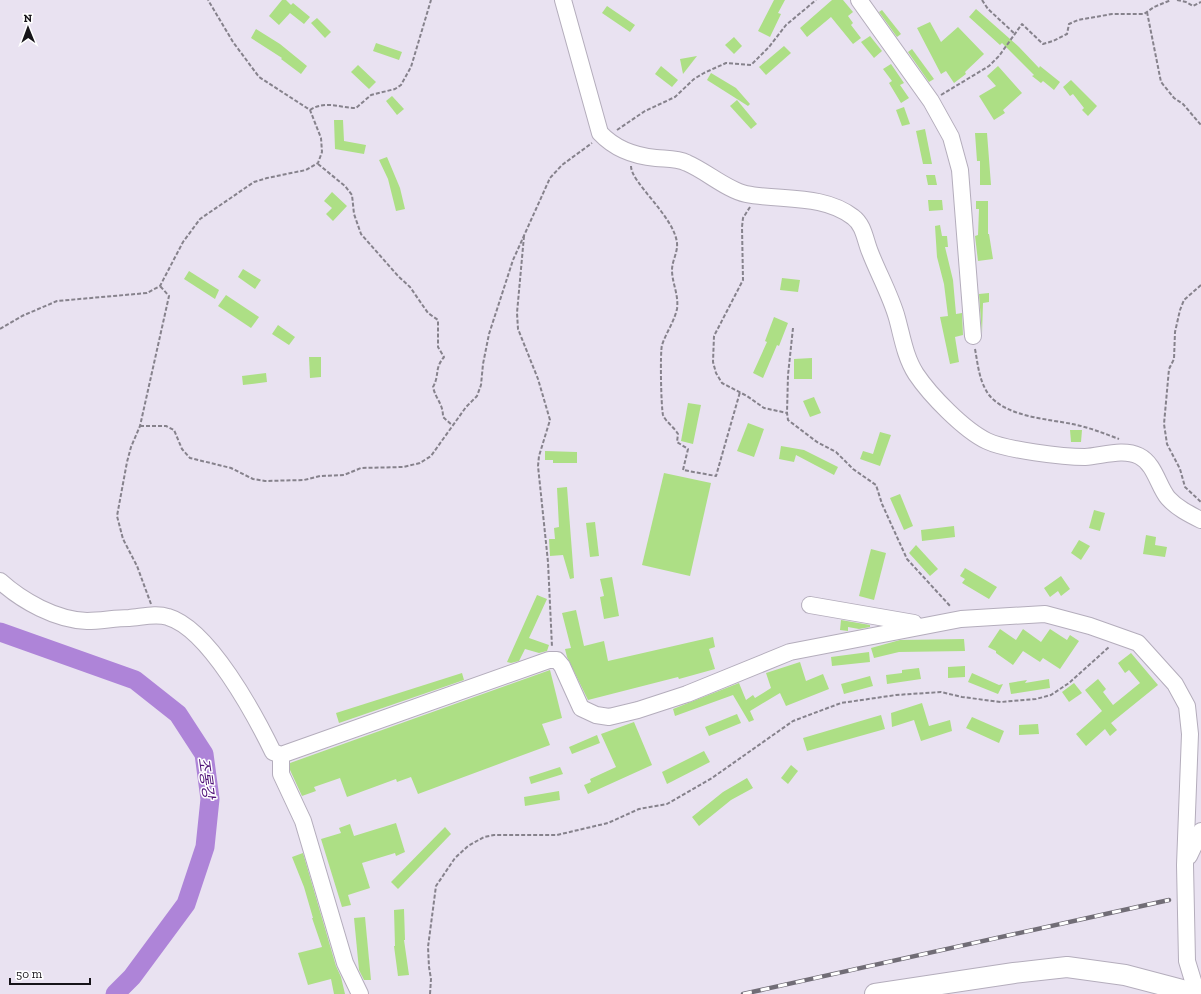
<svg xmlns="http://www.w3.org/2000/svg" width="1201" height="994" viewBox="0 0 1201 994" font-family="'Zilla Slab','Noto Sans KR',serif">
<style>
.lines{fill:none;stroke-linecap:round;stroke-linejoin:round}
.river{stroke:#ae84d8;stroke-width:19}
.building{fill:#addf85}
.minor-casing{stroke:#b4adbc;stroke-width:18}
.major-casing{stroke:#b4adbc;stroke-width:22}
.path{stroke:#86828c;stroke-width:2;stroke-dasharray:4 2;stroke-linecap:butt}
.minor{stroke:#fff;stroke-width:16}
.major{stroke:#fff;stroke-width:20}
.rail-casing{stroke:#716d76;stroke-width:4.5}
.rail{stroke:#fff;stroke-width:3;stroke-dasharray:9;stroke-linecap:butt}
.labels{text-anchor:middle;stroke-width:3;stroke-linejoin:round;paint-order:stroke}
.water-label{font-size:15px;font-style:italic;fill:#501379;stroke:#fff}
</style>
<rect width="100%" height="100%" fill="#e9e2f1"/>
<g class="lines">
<polyline class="river" points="0,632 135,680 178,714 204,754 210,799 205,847 186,904 132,977 115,994"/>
</g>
<g class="building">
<polygon points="282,0 286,0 291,5 293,3 310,17 304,24 290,13 279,25 269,16"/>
<polygon points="774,0 785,0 778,13 781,14 770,37 758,31"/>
<polygon points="832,0 843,0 853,12 848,16 853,23 851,25 861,38 853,44 831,17 807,37 800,28"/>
<polygon points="607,6 635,25 630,32 602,13"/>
<polygon points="976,9 1019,47 1039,68 1040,66 1060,82 1054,90 1043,81 1041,83 1032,76 1034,75 1002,43 1000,45 969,17"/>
<polygon points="882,10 901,34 897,37 879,12"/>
<polygon points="317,18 331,32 325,38 311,23"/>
<polygon points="930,22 941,42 958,27 984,54 965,72 966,74 954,83 946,71 941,74 917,28"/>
<polygon points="256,29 280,44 307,66 301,74 281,59 282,58 251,38"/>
<polygon points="870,36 882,51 874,58 861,42"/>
<polygon points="734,37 742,46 734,54 725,45"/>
<polygon points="376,43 402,52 399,60 373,51"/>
<polygon points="784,46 791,53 766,75 759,67"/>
<polygon points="912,49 934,79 929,82 908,52"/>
<polygon points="697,56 683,74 680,59"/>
<polygon points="891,64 904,83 900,85 909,98 901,103 889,83 892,81 883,69"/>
<polygon points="358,65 376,82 369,89 351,72"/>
<polygon points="661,66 678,80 672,87 655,74"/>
<polygon points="998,66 1022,93 1003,110 1005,113 994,120 979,96 996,86 987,76"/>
<polygon points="711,73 736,88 750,104 748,106 707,80"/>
<polygon points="1071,80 1097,106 1088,116 1082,110 1084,108 1073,94 1070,96 1063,87"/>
<polygon points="392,96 404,109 397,115 386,101"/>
<polygon points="737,100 757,124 751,129 730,106"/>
<polygon points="904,107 910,124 902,126 896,110"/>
<polygon points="334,120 343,120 344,141 366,145 364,154 335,149"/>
<polygon points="925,129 932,164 923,164 916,131"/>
<polygon points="975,133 987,133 991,185 980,185 980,161 977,161"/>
<polygon points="387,157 400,188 405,209 396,211 388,179 379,160"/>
<polygon points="926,175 935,175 937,185 928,185"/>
<polygon points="332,192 347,206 333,221 326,214 332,208 324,201"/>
<polygon points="928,200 942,200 943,210 929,211"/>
<polygon points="976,201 988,201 988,234 989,234 993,259 978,261 975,236 978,235 979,209 976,209"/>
<polygon points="940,225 942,236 947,236 948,247 945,247 953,280 956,314 962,313 963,335 955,337 959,362 950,364 940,317 948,316 944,284 937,257 935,226"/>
<polygon points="243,269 261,280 255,289 238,277"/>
<polygon points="189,271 219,290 215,299 184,279"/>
<polygon points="782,278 800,280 798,292 780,290"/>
<polygon points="989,293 989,302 983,303 982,334 979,294"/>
<polygon points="226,295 259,317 251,328 218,306"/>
<polygon points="774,317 788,323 779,346 777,345 763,378 753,373 767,342 765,341"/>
<polygon points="278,325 295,337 289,345 272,334"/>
<polygon points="309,357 321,357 321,377 310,378"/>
<polygon points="812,358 812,379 794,379 794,359"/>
<polygon points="266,373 267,382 243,385 242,376"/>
<polygon points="814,397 821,413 810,417 803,401"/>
<polygon points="688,403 701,405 693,444 681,441"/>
<polygon points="748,423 764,429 754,457 737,451"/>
<polygon points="1070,430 1082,430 1081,442 1071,442"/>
<polygon points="880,432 891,435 880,466 860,459 863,451 873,454"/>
<polygon points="781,446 804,450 838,467 834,475 796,455 794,462 779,459"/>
<polygon points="545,451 577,452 577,463 553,463 553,460 545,460"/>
<polygon points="664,473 711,483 690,576 642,565"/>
<polygon points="567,487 574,578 570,579 563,555 550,556 549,539 555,539 554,528 559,527 557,488"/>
<polygon points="900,494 913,526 904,530 890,498"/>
<polygon points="1094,510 1105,513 1100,531 1089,528"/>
<polygon points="595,522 599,556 590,557 586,523"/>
<polygon points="954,526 955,537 922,541 921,530"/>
<polygon points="1146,535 1156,537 1155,545 1167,547 1165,557 1143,554"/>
<polygon points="1079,540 1090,546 1081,560 1071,553"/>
<polygon points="916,545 938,569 930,576 909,553"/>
<polygon points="871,549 886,553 874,600 859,596"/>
<polygon points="965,568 997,587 989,599 962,583 965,579 960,576"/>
<polygon points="1061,576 1070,589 1061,596 1058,591 1050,597 1044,588"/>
<polygon points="612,577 619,616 604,619 600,597 604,596 600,579"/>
<polygon points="537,595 547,599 529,638 549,645 547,651 539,653 525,649 519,661 511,663 507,662"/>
<polygon points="576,610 584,646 604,641 608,661 713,637 715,647 709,649 715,669 679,679 678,677 588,700 567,657 565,649 571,648 562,613"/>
<polygon points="841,620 870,625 870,627 859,629 848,627 848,631 840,630"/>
<polygon points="1000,629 1016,640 1023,629 1041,642 1050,629 1067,640 1070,635 1079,641 1060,669 1043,658 1040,662 1023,651 1013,665 996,653 996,651 988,647"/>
<polygon points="964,639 965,651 899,652 874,658 871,648 900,640"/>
<polygon points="869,652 870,662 832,666 831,657"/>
<polygon points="1131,653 1158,685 1111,723 1117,730 1110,736 1105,729 1086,746 1076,734 1102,711 1085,690 1098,679 1106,689 1103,692 1113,705 1140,683 1129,670 1125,673 1118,663"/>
<polygon points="800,662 806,681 823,674 829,689 786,706 780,693 750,711 754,720 749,722 733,695 675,716 673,709 739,683 746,700 753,695 755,698 771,688 766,673"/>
<polygon points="965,666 965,677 948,678 948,667"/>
<polygon points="919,668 921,679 887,684 886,675 902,673 902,670"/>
<polygon points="550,670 562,718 542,724 550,745 418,794 411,777 397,782 396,779 347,797 340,778 314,787 316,791 302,796 290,770 290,763"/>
<polygon points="462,673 464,680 339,723 336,713"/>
<polygon points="972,673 999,685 1003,684 998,694 968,682"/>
<polygon points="870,676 873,686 844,694 841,684"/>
<polygon points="1049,679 1050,688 1011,694 1009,683 1027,680 1025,683"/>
<polygon points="1074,683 1082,693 1069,702 1062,692"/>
<polygon points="922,703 929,726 950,720 952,731 921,741 914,720 892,727 891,713"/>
<polygon points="737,714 741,723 709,736 705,727"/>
<polygon points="881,715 885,729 807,751 803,738"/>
<polygon points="972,717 1004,731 999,743 966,728"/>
<polygon points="634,722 652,765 588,794 584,785 591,782 590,779 616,767 601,734"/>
<polygon points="1038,724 1039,734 1019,735 1019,725"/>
<polygon points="597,735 600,743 572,754 569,747"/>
<polygon points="704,751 710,762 667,784 662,772"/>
<polygon points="791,765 798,771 788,784 781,778"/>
<polygon points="560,767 563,774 531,784 529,777"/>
<polygon points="747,778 753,788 731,800 699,826 692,817 723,792"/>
<polygon points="559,791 560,800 525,806 524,797"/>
<polygon points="396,823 405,852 396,856 395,853 362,863 370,888 348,895 351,905 342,907 321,839 341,833 339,828 350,824 354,836"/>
<polygon points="445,827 451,834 398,889 391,882"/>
<polygon points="303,853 336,966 341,977 345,994 334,994 331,979 308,985 298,953 322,947 312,918 313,918 304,887 292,857"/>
<polygon points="404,909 405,940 404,940 409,975 398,976 394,946 395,946 394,910"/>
<polygon points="365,917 371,980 364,980 359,970 354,918"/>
</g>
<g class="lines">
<defs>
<g id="minor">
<path d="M563 0 600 133C615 149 634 156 656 158 667 159 677 158 687 163 706 171 727 190 746 194 782 201 823 194 853 217 864 225 865 240 870 252 878 273 891 296 897 318 902 336 905 357 916 374 930 395 964 430 987 441 1006 450 1063 457 1085 457 1102 456 1123 448 1139 456 1155 464 1158 486 1168 498 1177 508 1189 514 1201 520"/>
<polyline points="859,0 931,101 951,137 960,170 973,336"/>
<path d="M0 581C22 601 56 620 87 621 101 621 115 618 129 618 142 617 156 613 168 617 209 629 255 715 273 752L281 755 549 660H557L562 666 581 708 596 715 609 717 638 710 687 694 790 652 961 619 1045 614 1090 626 1138 643 1175 684 1187 706 1190 734 1185 865 1187 961 1197 994"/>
<polyline points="810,605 914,623"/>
<polyline points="281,755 281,774 303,821 345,963 360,994"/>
<polyline points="1189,856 1201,831"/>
</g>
<polyline id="major" points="875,994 1014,973 1067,967 1125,975 1197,994"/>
</defs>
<use href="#minor" class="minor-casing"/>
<use href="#major" class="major-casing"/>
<g class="path">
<polyline points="982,0 988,9 1015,34"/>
<polyline points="1177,0 1186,2 1193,6 1201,2"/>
<polyline points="1147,12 1161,82 1174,98 1183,104 1201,125"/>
<polyline points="941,95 989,66 999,56 1022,24 1043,44 1053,41 1067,34 1069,24 1078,20 1112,14 1144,14 1154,7 1171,0"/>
<path d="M310 110C325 100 340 108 356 108L371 95 395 89 401 85 411 67 431 0"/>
<polyline points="617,130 645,111 675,97 694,79 704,73 726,63 751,65 769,47 786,25 816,0"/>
<path d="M318 164 345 186 352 195 354 214 361 234 399 277 410 287 428 313 438 320V347L444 357C434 369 440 374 433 387 436 400 443 403 443 417L452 425"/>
<path d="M631 166C631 183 674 216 677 243 678 252 672 261 672 270 672 283 679 295 677 309 674 322 666 333 662 345 660 352 661 406 663 415 665 421 674 427 678 434L677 442 688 449 683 470 716 476 740 392"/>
<polyline points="750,207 743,218 742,227 743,280 714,336 713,362 716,373 722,383 747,396 764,408 787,413"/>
<polyline points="524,236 517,313 518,329 538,379 550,420 539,456 538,466 548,562 552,647"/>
<polyline points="1201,285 1184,300 1180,310 1175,332 1174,359 1169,369 1164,424 1167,444 1180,469 1185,487 1201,502"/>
<polyline points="793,328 788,375 787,413 788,420 817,442 836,452 853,469 876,485 882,504 907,559 951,607"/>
<polyline points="0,329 22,316 57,301 147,293 160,286 183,242 200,219 254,182 267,178 306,170 318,163 322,152 321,138 310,110 259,77 233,42 208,0"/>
<path d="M975 349C978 365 979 381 989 395 1007 417 1048 419 1072 424 1088 427 1103 433 1119 439"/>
<polyline points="140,426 166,426 174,430 182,449 190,458 231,468 253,479 265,481 304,480 320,476 344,475 361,468 403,467 420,463 431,456 466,407 477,396 481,385 483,364 489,334 513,260 550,178 562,165 592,143"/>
<polyline points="151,604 137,566 123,539 117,516 127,462 131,447 140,426 169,296 160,286"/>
<polyline points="430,994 431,979 429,967 428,947 436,886 455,858 468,846 484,837 494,835 557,835 608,823 639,809 667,804 712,778 793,721 841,703 896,695 941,692 962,697 1001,702 1036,699 1051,695 1069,683 1109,647"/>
</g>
<use href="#minor" class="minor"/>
<use href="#major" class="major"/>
<defs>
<polyline id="rail" points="743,994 1169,900"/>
</defs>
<use href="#rail" class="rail-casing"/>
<use href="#rail" class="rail"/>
</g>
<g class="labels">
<g class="water-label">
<text transform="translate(206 778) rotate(82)" y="5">조롱강</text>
</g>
</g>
<g transform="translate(28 28) rotate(359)" stroke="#ffffff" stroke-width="3" paint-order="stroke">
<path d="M0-3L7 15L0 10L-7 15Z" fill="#161419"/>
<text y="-6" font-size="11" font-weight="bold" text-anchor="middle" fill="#161419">N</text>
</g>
<path d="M10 978v6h80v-6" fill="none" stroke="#161419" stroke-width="2"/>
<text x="16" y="978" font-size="12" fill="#161419" stroke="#ffffff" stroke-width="3" paint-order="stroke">50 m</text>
</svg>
